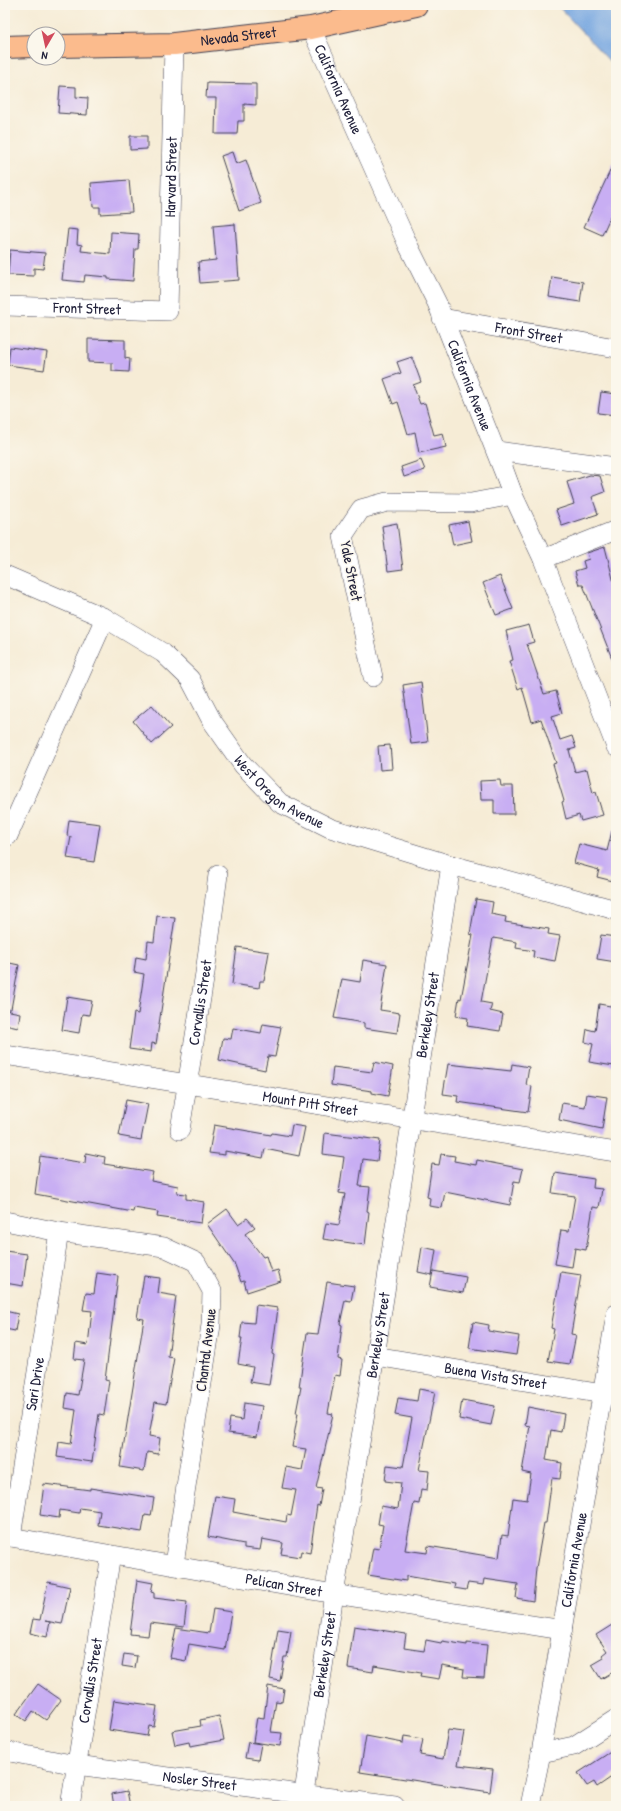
<svg xmlns="http://www.w3.org/2000/svg" width="621" height="1811" viewBox="0 0 621 1811" font-family="'Patrick Hand',sans-serif">
<style>
.water{fill:#76a6e0;stroke:#4c648e}
.building{fill:#c8aef3}
.lines{fill:none;stroke-linecap:round;stroke-linejoin:round}
.minor-casing{stroke:#424052;stroke-width:20}
.major-casing{stroke:#424052;stroke-width:24}
.minor{stroke:#fff;stroke-width:19}
.major{stroke:#fbbb8d;stroke-width:22}
.labels{text-anchor:middle;stroke-width:3;stroke-linejoin:round;paint-order:stroke}
.street-label{font-size:15px;fill:#22223b;stroke:#fbf7ec}
</style>
<rect width="100%" height="100%" fill="#fbf7ec"/>
<filter id="ink" filterUnits="userSpaceOnUse"><feTurbulence type="fractalNoise" baseFrequency=".025" numOctaves="2"/><feDisplacementMap in="SourceGraphic" scale="8" xChannelSelector="R" yChannelSelector="G"/><feConvolveMatrix kernelMatrix="1 2 1 2 8 2 1 2 1" color-interpolation-filters="sRGB"/></filter>
<filter id="wash" filterUnits="userSpaceOnUse"><feTurbulence type="fractalNoise" baseFrequency=".012" numOctaves="4" result="noise"/><feDisplacementMap in="SourceGraphic" scale="16" xChannelSelector="R" yChannelSelector="G"/><feGaussianBlur stdDeviation="0.9" result="paint"/><feColorMatrix in="noise" values="0 0 0 0 0 0 0 0 0 0 0 0 0 0 0 0 0 1.4 0 .05"/><feComposite in="paint" operator="in"/></filter>
<g filter="url(#wash)">
<rect width="100%" height="100%" fill="#f6ecd6"/>
<polygon class="water" points="557,5 616,5 616,68"/>
<g id="blocks">
<g class="building">
<polygon points="207,83 256,84 256,105 244,104 244,121 238,121 237,134 215,134 216,98 206,98"/>
<polygon points="60,86 76,87 76,97 88,98 87,115 58,113"/>
<polygon points="130,136 147,136 147,149 130,150"/>
<polygon points="232,152 236,164 246,160 261,203 239,211 221,156"/>
<polygon points="616,158 616,204 602,235 584,227"/>
<polygon points="129,180 132,212 100,214 100,207 93,207 91,183"/>
<polygon points="235,224 239,280 200,283 198,262 216,260 213,226"/>
<polygon points="68,229 78,230 77,244 82,245 81,251 110,254 111,232 139,234 138,249 135,249 133,281 108,279 108,277 85,275 84,282 62,280"/>
<polygon points="10,250 45,253 43,269 34,268 34,276 8,275"/>
<polygon points="552,277 583,282 580,302 549,297"/>
<polygon points="88,339 125,340 125,358 130,359 129,372 112,371 112,363 88,362"/>
<polygon points="10,347 47,352 44,370 8,365"/>
<polygon points="412,357 421,382 413,385 420,404 425,403 434,435 443,433 446,447 419,453 415,432 408,434 398,402 393,404 384,379 401,373 397,362"/>
<polygon points="601,392 616,394 616,415 598,413"/>
<polygon points="421,460 425,470 404,477 401,467"/>
<polygon points="590,475 600,476 605,492 592,497 598,514 562,526 556,510 574,504 567,482"/>
<polygon points="468,521 472,541 453,545 449,525"/>
<polygon points="397,523 403,569 388,571 382,526"/>
<polygon points="605,547 616,591 615,666 583,585 579,585 575,571 585,568 583,561 589,559 587,553"/>
<polygon points="500,576 513,609 496,615 483,583"/>
<polygon points="529,625 534,642 527,644 544,694 556,691 562,713 552,716 560,740 572,736 576,748 569,750 575,772 587,769 593,793 596,792 603,815 581,821 579,815 566,819 562,802 564,801 553,764 556,763 541,719 532,722 522,687 518,689 509,661 513,660 506,631"/>
<polygon points="421,682 428,742 411,744 403,685"/>
<polygon points="152,705 171,727 152,744 133,721"/>
<polygon points="390,745 392,769 380,770 378,746"/>
<polygon points="500,780 501,786 513,786 514,814 494,814 494,800 481,800 480,781"/>
<polygon points="69,820 100,824 94,862 67,858 71,837 67,836"/>
<polygon points="612,831 616,831 616,872 613,881 597,877 599,870 574,863 579,844 607,851"/>
<polygon points="476,899 493,902 491,914 506,917 505,922 549,929 548,934 560,936 555,961 533,957 534,951 516,948 517,942 493,938 481,1002 492,1004 490,1011 503,1014 500,1031 467,1026 468,1018 456,1016 459,998 461,999 473,935 470,934"/>
<polygon points="157,916 175,918 156,1044 152,1043 151,1052 129,1049 134,1013 138,1014 144,974 134,972 136,957 146,959 148,941 154,942"/>
<polygon points="601,935 616,937 616,962 597,959"/>
<polygon points="237,947 269,952 264,981 260,981 259,988 232,984"/>
<polygon points="363,960 387,964 380,1010 400,1013 397,1033 364,1028 364,1023 334,1018 342,979 360,982"/>
<polygon points="5,962 19,965 11,1009 5,1009"/>
<polygon points="67,997 92,1001 89,1015 82,1014 79,1033 62,1030"/>
<polygon points="599,1004 616,1007 616,1041 614,1052 616,1052 616,1057 614,1066 589,1062 593,1044 585,1042 587,1029 595,1031"/>
<polygon points="5,1010 20,1013 18,1028 5,1025"/>
<polygon points="263,1024 281,1027 275,1057 268,1056 265,1070 219,1060 223,1038 231,1039 233,1028 261,1033"/>
<polygon points="374,1062 393,1066 388,1096 372,1093 372,1091 331,1085 333,1067 372,1072"/>
<polygon points="448,1064 511,1071 512,1064 529,1067 526,1085 532,1086 528,1112 457,1102 458,1096 443,1094"/>
<polygon points="587,1094 607,1097 602,1129 559,1120 562,1103 585,1107"/>
<polygon points="126,1100 148,1104 141,1140 119,1136"/>
<polygon points="214,1125 271,1135 272,1133 290,1136 292,1125 305,1127 299,1156 265,1149 263,1158 225,1151 225,1155 209,1153"/>
<polygon points="325,1133 380,1140 377,1161 363,1159 359,1186 370,1187 367,1211 369,1212 365,1245 323,1239 326,1223 339,1225 345,1194 339,1193 344,1157 323,1154"/>
<polygon points="86,1153 105,1157 104,1164 153,1172 151,1181 178,1186 177,1193 186,1194 186,1199 204,1202 201,1223 157,1217 158,1212 134,1208 133,1212 35,1194 40,1156 85,1163"/>
<polygon points="441,1154 455,1156 454,1161 476,1165 477,1160 523,1169 520,1182 514,1181 510,1205 445,1192 442,1208 429,1206 430,1198 427,1197 432,1164 439,1165"/>
<polygon points="555,1173 594,1179 593,1188 602,1189 599,1208 593,1207 586,1250 575,1248 572,1267 555,1264 561,1230 569,1231 575,1196 552,1193"/>
<polygon points="227,1209 238,1224 247,1218 255,1227 245,1234 263,1257 266,1256 271,1272 278,1270 281,1281 247,1292 244,1281 241,1282 235,1265 207,1224"/>
<polygon points="422,1247 436,1250 432,1275 418,1272"/>
<polygon points="5,1251 27,1254 23,1286 5,1283"/>
<polygon points="433,1271 466,1277 463,1293 430,1287"/>
<polygon points="561,1272 581,1275 571,1334 576,1335 570,1364 548,1361 554,1329 551,1328"/>
<polygon points="97,1273 118,1276 105,1380 109,1381 104,1415 99,1414 92,1462 57,1457 59,1442 71,1444 76,1410 65,1408 67,1393 78,1395 84,1360 74,1359 76,1343 88,1345 92,1311 83,1310 86,1293 94,1294"/>
<polygon points="144,1276 160,1278 158,1293 176,1296 168,1357 174,1358 166,1404 155,1402 149,1436 160,1438 158,1454 147,1452 144,1471 120,1467 144,1319 137,1318"/>
<polygon points="327,1282 354,1286 351,1301 345,1300 340,1324 342,1325 338,1359 342,1360 340,1376 335,1375 328,1413 333,1414 316,1488 322,1489 319,1506 317,1505 310,1553 301,1551 300,1557 281,1554 283,1543 262,1539 260,1550 244,1548 244,1544 208,1537 215,1496 235,1499 233,1512 286,1522 287,1515 291,1516 296,1490 282,1488 286,1467 302,1470 306,1449 292,1447 298,1413 296,1413 301,1387 299,1387 307,1333 318,1334"/>
<polygon points="256,1305 278,1308 272,1354 274,1355 269,1385 250,1382 253,1367 238,1364 242,1338 240,1338 242,1322 254,1323"/>
<polygon points="5,1311 18,1314 15,1331 5,1329"/>
<polygon points="473,1322 489,1325 488,1331 519,1336 516,1355 469,1348"/>
<polygon points="419,1389 435,1392 419,1470 429,1471 427,1490 421,1489 419,1504 414,1503 405,1550 427,1553 428,1546 499,1558 502,1535 508,1536 513,1498 527,1500 531,1474 522,1472 530,1426 525,1425 528,1407 564,1414 561,1432 551,1430 546,1460 562,1463 560,1479 552,1478 546,1523 544,1523 536,1568 533,1601 516,1598 518,1584 484,1579 483,1585 468,1583 466,1590 454,1588 455,1584 406,1576 406,1581 368,1575 373,1548 379,1549 383,1525 378,1524 381,1506 398,1509 401,1483 385,1481 387,1465 403,1467 412,1418 395,1415 398,1398 417,1401"/>
<polygon points="462,1400 495,1406 491,1425 459,1419"/>
<polygon points="244,1403 262,1406 257,1437 228,1433 230,1418 242,1420"/>
<polygon points="44,1484 90,1490 90,1488 154,1498 151,1516 145,1515 142,1532 98,1525 100,1511 80,1508 79,1513 60,1510 59,1518 40,1515"/>
<polygon points="137,1580 153,1583 151,1592 154,1593 154,1598 187,1602 184,1627 150,1623 148,1636 130,1634"/>
<polygon points="48,1582 70,1587 62,1624 45,1621 50,1622 47,1637 30,1633 33,1619 40,1620"/>
<polygon points="213,1609 231,1612 225,1650 189,1644 186,1661 170,1658 176,1628 209,1633"/>
<polygon points="612,1625 616,1632 616,1676 613,1672 601,1679 592,1665 604,1658 602,1655 607,1651 596,1635"/>
<polygon points="354,1626 406,1634 404,1648 424,1651 426,1640 441,1643 442,1641 467,1645 467,1643 487,1645 484,1678 463,1677 464,1669 442,1665 439,1679 420,1676 421,1673 374,1665 373,1672 348,1668"/>
<polygon points="278,1629 291,1631 287,1657 284,1657 280,1681 270,1679"/>
<polygon points="124,1654 137,1656 135,1668 122,1666"/>
<polygon points="38,1684 61,1700 46,1720 33,1711 26,1721 16,1714"/>
<polygon points="268,1686 284,1689 282,1702 276,1701 271,1732 282,1733 280,1746 253,1742 257,1717 264,1718"/>
<polygon points="114,1700 157,1706 154,1727 149,1726 147,1736 109,1730"/>
<polygon points="219,1716 224,1740 190,1746 189,1742 175,1745 172,1731 201,1726 200,1720"/>
<polygon points="448,1730 464,1732 458,1765 493,1769 490,1792 360,1772 366,1736 403,1743 404,1736 423,1739 420,1755 443,1759"/>
<polygon points="248,1742 261,1744 258,1760 245,1758"/>
<polygon points="612,1751 616,1757 616,1774 597,1787 594,1782 587,1786 578,1773"/>
<polygon points="127,1791 130,1806 114,1806 112,1794"/>
</g>
</g>
</g>
<g filter="url(#ink)">
<use href="#blocks" fill-opacity="0" stroke="#424052" stroke-width="1"/>
<g class="lines">
<defs>
<g id="minor">
<path id="s1" d="M311 28 408 245 437 303 513 495 543 559 616 747"/>
<path id="s2" d="M5 306 168 311 174 44"/>
<path id="s3" d="M442 318 616 348"/>
<polyline points="543,559 616,530"/>
<path id="s4" d="M5 575 105 618 163 653 190 679 212 721 243 765 280 803 330 828 451 865 616 910"/>
<polyline points="373,677 343,536 361,509 387,502 471,503 513,495 497,451 616,467"/>
<polyline points="8,836 105,618"/>
<path id="s5" d="M5 1055 616 1152"/>
<path id="s6" d="M180 1130 205 973 218 875"/>
<polyline points="5,1221 59,1232 164,1247 196,1262 212,1291 211,1325 174,1564"/>
<path id="s7" d="M375 1356 615 1396"/>
<path id="s8" d="M5 1536 334 1594 563 1630"/>
<path id="s9" d="M11 1537 59 1232"/>
<path id="s10" d="M5 1751 76 1765 395 1806"/>
<polyline points="541,1753 574,1746 616,1719"/>
<path id="s11" d="M70 1806 111 1555"/>
<path id="s12" d="M302 1806 334 1594 375 1356 451 865"/>
<path id="s13" d="M530 1806 541 1753 616 1314"/>
</g>
<g id="major">
<path id="s14" d="M58 46 174 44 311 28 416 5"/>
<polyline points="5,47 34,46"/>
</g>
</defs>
<use href="#minor" class="minor-casing"/>
<use href="#major" class="major-casing"/>
<use href="#minor" class="minor"/>
<use href="#major" class="major"/>
</g>
</g>
<g class="labels">
<g class="street-label">
<text dy="5" stroke="none"><textPath href="#s14" startOffset="181">Nevada Street</textPath></text>
<text dy="5" stroke="none"><textPath href="#s1" startOffset="67">California Avenue</textPath></text>
<text dy="5" stroke="none"><textPath href="#s2" startOffset="297">Harvard Street</textPath></text>
<text dy="5" stroke="none"><textPath href="#s2" startOffset="82">Front Street</textPath></text>
<text dy="5" stroke="none"><textPath href="#s3" startOffset="88">Front Street</textPath></text>
<text dy="5" stroke="none"><textPath href="#s1" startOffset="391">California Avenue</textPath></text>
<text transform="translate(351 571) rotate(79)" y="5">Yale Street</text>
<text dy="5" stroke="none"><textPath href="#s4" startOffset="361">West Oregon Avenue</textPath></text>
<text dy="5" stroke="none"><textPath href="#s6" startOffset="129">Corvallis Street</textPath></text>
<text dy="5" stroke="none"><textPath href="#s12" startOffset="801">Berkeley Street</textPath></text>
<text dy="5" stroke="none"><textPath href="#s5" startOffset="309">Mount Pitt Street</textPath></text>
<text dy="5" stroke="none"><textPath href="#s12" startOffset="477">Berkeley Street</textPath></text>
<text transform="translate(206 1350) rotate(-83)" y="5">Chantal Avenue</text>
<text dy="5" stroke="none"><textPath href="#s7" startOffset="122">Buena Vista Street</textPath></text>
<text dy="5" stroke="none"><textPath href="#s9" startOffset="155">Sari Drive</textPath></text>
<text dy="5" stroke="none"><textPath href="#s13" startOffset="250">California Avenue</textPath></text>
<text dy="5" stroke="none"><textPath href="#s8" startOffset="283">Pelican Street</textPath></text>
<text dy="5" stroke="none"><textPath href="#s12" startOffset="153">Berkeley Street</textPath></text>
<text dy="5" stroke="none"><textPath href="#s11" startOffset="127">Corvallis Street</textPath></text>
<text dy="5" stroke="none"><textPath href="#s10" startOffset="197">Nosler Street</textPath></text>
</g>
</g>
<rect width="621" height="1811" fill="none" stroke="#fbf7ec" stroke-width="20"/>
<g transform="translate(46 46) rotate(189)"><circle r="19" fill="#fbf7ec" stroke="#a4a2a5"/>
<path d="M0-3L7 15L0 10L-7 15Z" fill="#d1495b"/>
<text y="-6" font-size="11" font-weight="bold" text-anchor="middle" fill="#22223b">N</text>
</g>
</svg>
